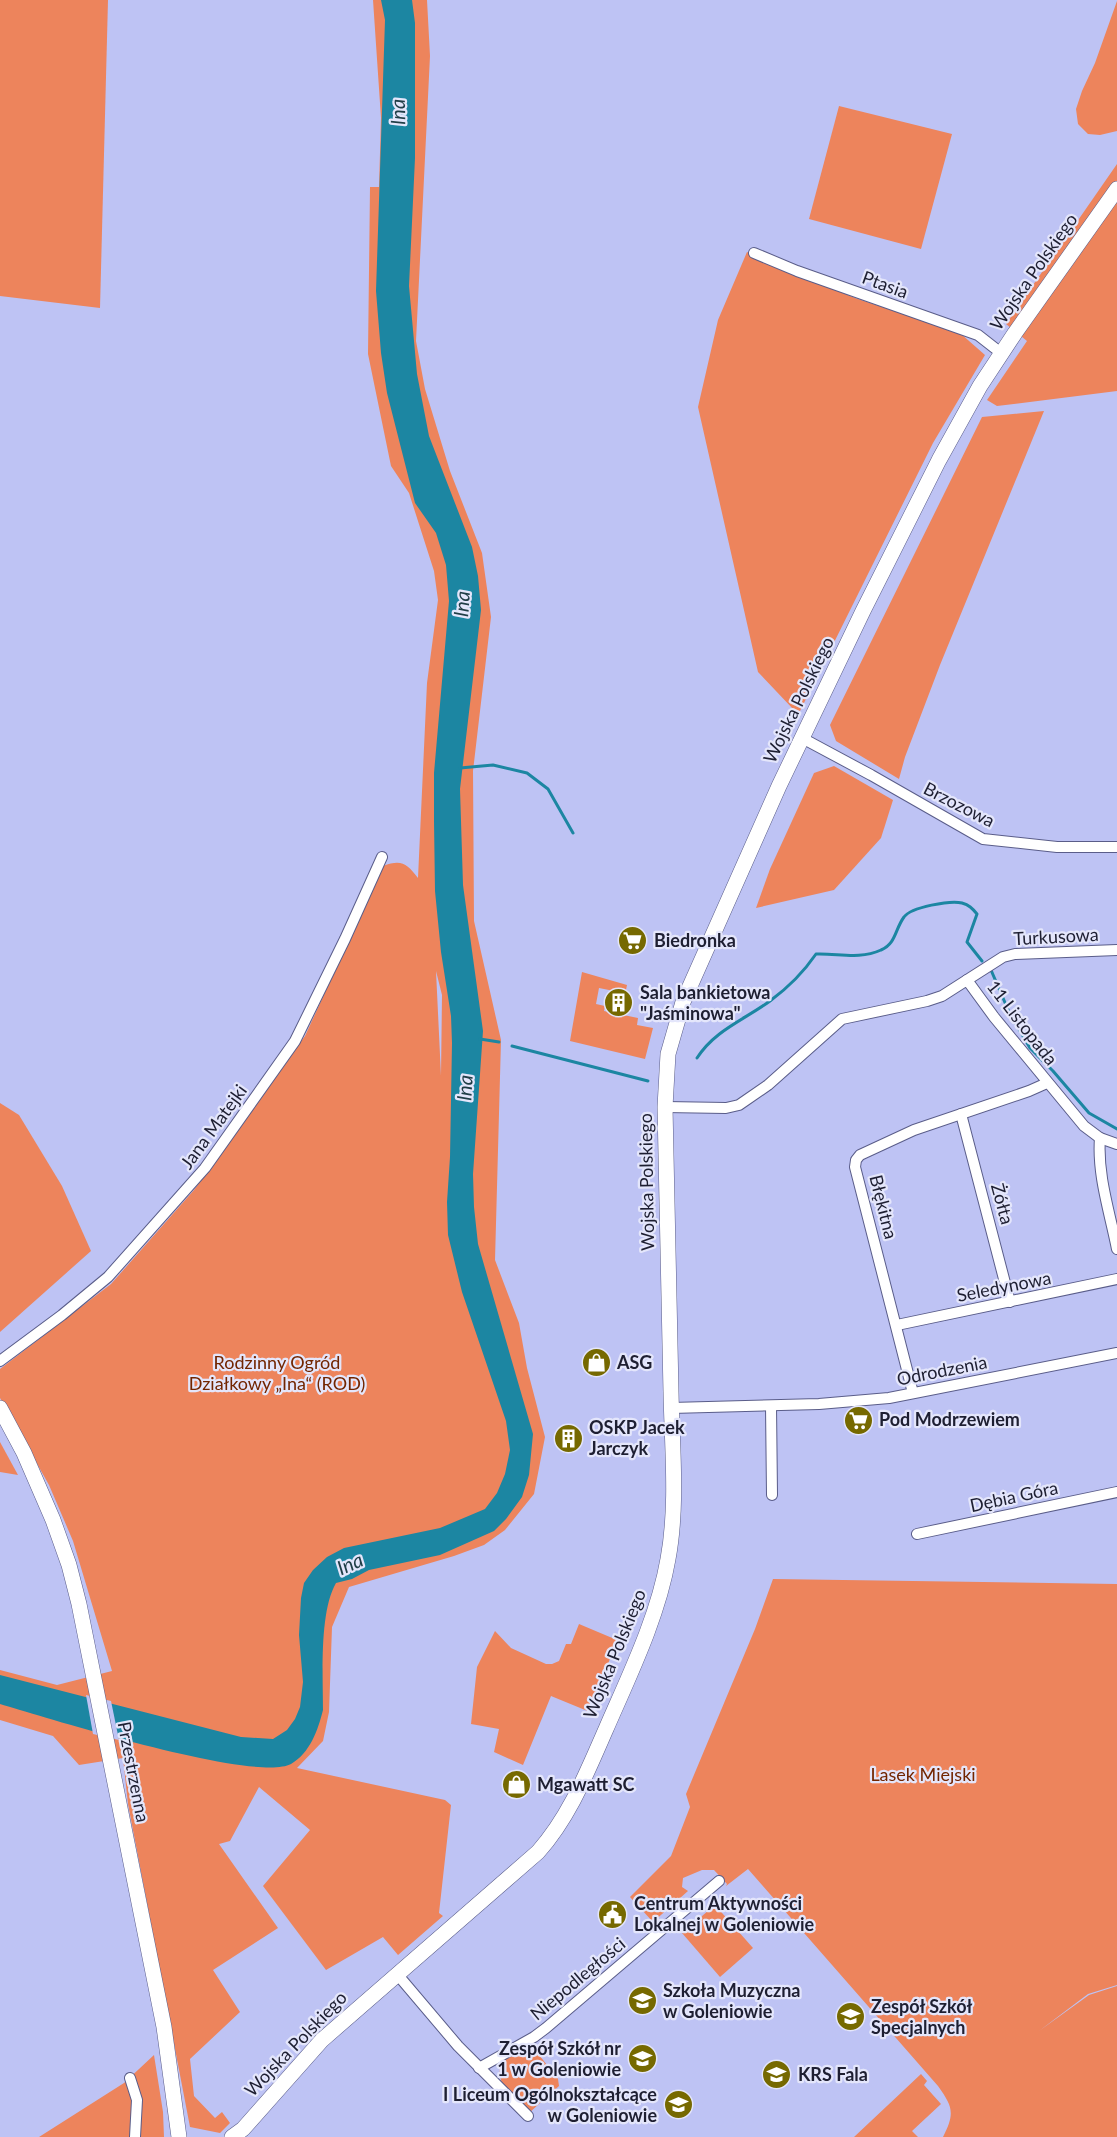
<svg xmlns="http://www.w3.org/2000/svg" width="1117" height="2137" viewBox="0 0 1117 2137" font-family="Lato,sans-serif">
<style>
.green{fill:#ed845c;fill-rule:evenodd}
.water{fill:#1c86a2}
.pier{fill:#bec3f4}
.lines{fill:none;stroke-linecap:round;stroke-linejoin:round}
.stream{stroke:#1c86a2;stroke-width:3}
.street-casing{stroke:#5a5d89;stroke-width:12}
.secondary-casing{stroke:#5a5d89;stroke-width:16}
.street{stroke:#fff;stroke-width:10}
.secondary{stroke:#fff;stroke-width:15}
.labels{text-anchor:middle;stroke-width:4.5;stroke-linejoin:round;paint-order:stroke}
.street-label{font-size:18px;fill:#1e1f32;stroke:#e4e6fb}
.poi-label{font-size:18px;font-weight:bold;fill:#1e1f32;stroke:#e4e6fb;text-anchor:start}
.park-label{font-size:18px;fill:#722500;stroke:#e4e6fb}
.water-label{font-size:20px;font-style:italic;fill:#203e47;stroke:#e4e6fb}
</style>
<rect width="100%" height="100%" fill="#bec3f4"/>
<g class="green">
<polygon points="0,0 108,0 100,308 0,296"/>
<path d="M373 0H427L430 56 416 341 425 389 450 471 482 553 491 617 473 771 474 921 501 1040 495 1260 519 1323 527 1368 545 1437 534 1494 505 1530 484 1545 454 1556 349 1587 332 1627 329 1712 323 1741 297 1768 445 1800 451 1805 439 1913 443 1916 398 1955 383 1937 326 1970 263 1886 310 1830 259 1787 230 1841 219 1844 278 1928 213 1970 240 2012 190 2059 194 2096 215 2118 222 2112 230 2123 220 2133 190 2127 128 1804 123 1758 79 1765 53 1736 0 1720V1670L57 1685 112 1671 73 1541 49 1485 0 1398V1369L111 1284 194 1190 305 1036 383 866C402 859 407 864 418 878L427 683 438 600 434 571 409 493 391 466 368 354 370 187H379L381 118ZM436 971 442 995 441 1076Z"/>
<polygon points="1117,1 1117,131 1100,135 1088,134 1078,124 1076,109 1082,91 1095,63"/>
<polygon points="839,106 952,134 921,249 809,219"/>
<polygon points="1117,164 1117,391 997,406 987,400 1027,341 1006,324"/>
<polygon points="747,252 855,298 960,333 985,355 933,443 800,711 794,710 758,672 698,407 718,320"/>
<polygon points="1044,411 940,665 905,757 899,779 836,741 830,725 982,417"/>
<polygon points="834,766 893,800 881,838 834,890 756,908 770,869 814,773"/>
<polygon points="582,972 627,985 626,990 620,989 619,992 599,988 596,1004 605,1006 604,1011 638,1018 637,1025 653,1028 645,1059 570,1041"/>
<polygon points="0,1103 19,1115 62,1186 91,1251 0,1332"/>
<polygon points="0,1442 18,1475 0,1472"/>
<path d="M773 1579 1117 1584V1985L1088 1994 1039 2031 1089 1995 1117 1986V2137H943C955 2113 953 2107 938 2086L748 1869 726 1886 727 1884 714 1870H702L683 1878 682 1887 688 1891 653 1922 630 1897 671 1856 690 1807 686 1794 755 1629Z"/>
<polygon points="579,1624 617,1640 590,1712 551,1696 523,1765 494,1752 499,1729 471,1724 477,1667 495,1631 511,1648 546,1664 552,1664 559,1661 566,1644 571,1644"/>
<polygon points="715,1905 753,1948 720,1977 682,1933"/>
<path d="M525 2047H531L536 2051 558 2079 559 2086 529 2113C514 2097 491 2083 503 2059Z"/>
<polygon points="154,2055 163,2112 164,2137 39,2137 124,2083"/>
<polygon points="921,2074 927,2081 924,2085 941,2104 912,2131 918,2137 854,2137"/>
</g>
<path class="water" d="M381 0H412L415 23V158L409 286 417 374 429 436 472 547 478 576 481 610 460 789 463 885 483 1031 473 1174 474 1207 478 1244 533 1434 529 1475 522 1497 506 1519 494 1531 440 1555 369 1570 352 1579 336 1583C319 1612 323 1677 323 1710 318 1730 310 1753 291 1764 255 1783 47 1718 0 1704V1675L241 1737 273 1739 287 1730 295 1719 300 1707 303 1682 299 1635 301 1598 304 1583 313 1570 327 1557 344 1548 440 1528 485 1509 497 1493 505 1474 510 1450 506 1421 462 1292 448 1235 447 1202 450 1157 452 1043 451 1016 441 952 435 891 434 821V773L449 601 446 565 436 533 415 503 387 393 381 353 376 291 385 20Z"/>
<polygon class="pier" points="86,1695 111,1701 119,1740 93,1734"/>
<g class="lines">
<g class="stream">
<polyline points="460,768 493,765 527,773 548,789 573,833"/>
<polyline points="991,970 1009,1012 1030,1048 1053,1071 1089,1113 1117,1129"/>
<polyline points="480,1039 499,1042"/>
<polyline points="512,1046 648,1081"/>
<path d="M697 1058C715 1030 744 1020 770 1001 789 987 803 973 816 954 838 953 859 960 881 950 896 944 895 929 904 917 911 907 951 900 962 903 969 905 972 908 977 914L967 942 982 961"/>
</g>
<defs>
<g id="street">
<polyline points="754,253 797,271 978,335 1001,353"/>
<polyline points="802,738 871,775 983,839 1057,847 1117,847"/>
<polyline points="967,980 1003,957 1015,954 1117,950"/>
<polyline points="665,1107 726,1108 739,1105 768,1085 842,1019 927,1001 942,996 967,980 994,1017 1084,1126 1100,1138 1117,1144"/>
<polyline points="961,1114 1010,1302"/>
<path d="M1100 1138C1097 1175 1110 1213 1117 1249"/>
<polyline points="897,1325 1117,1279"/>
<polyline points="0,1361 62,1315 108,1277 205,1168 295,1041 345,939 382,857"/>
<polyline points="913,1393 855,1167 856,1160 860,1155 914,1130 1029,1091 1047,1083"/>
<polyline points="771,1406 772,1495"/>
<polyline points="671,1408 819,1404 889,1398 1117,1353"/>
<polyline points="917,1534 1117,1492"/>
<polyline points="397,1974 458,2046 528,2116"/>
<polyline points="479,2068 534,2037 546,2028 719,1881"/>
<polyline points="130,2078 137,2100 135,2137"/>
</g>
<g id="secondary">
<polyline points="0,1408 24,1453 53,1520 69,1565 79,1604 164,2027 179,2137"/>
<path d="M232 2137 243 2129 322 2040 538 1852C570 1816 587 1772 606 1729 629 1676 658 1617 668 1559 678 1505 672 1447 671 1392 669 1297 667 1202 665 1107L668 1054 683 1002 779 786 863 611 939 460 980 386 1015 333 1117 189"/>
</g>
</defs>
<use href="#street" class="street-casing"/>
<use href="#secondary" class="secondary-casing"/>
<use href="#street" class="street"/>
<use href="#secondary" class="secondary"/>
</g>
<defs>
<symbol id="supermarket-disc" viewBox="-11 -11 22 22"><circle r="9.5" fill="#766900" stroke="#e4e6fb"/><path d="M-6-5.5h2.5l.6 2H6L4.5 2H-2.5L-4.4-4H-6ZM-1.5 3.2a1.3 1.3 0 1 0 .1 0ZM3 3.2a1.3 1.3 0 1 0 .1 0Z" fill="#fff"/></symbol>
<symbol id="building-disc" viewBox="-11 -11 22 22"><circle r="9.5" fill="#766900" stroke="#e4e6fb"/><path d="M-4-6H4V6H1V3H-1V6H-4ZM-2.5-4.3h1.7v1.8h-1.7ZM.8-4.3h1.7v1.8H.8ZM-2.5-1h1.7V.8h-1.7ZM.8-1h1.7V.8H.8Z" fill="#fff"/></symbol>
<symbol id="shop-disc" viewBox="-11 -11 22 22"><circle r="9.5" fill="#766900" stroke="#e4e6fb"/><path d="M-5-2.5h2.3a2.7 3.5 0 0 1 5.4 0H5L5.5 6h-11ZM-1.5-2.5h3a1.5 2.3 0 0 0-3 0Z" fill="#fff"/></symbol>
<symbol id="civic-disc" viewBox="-11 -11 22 22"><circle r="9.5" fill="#766900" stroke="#e4e6fb"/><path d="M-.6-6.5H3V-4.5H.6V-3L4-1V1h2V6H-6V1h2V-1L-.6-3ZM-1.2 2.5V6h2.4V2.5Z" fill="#fff"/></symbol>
<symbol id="school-disc" viewBox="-11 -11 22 22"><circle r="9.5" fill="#766900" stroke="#e4e6fb"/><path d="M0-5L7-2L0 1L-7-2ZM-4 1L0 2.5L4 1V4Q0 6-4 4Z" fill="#fff"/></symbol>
</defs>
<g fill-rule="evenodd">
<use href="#supermarket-disc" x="616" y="924" width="33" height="33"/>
<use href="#building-disc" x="602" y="986" width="33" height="33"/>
<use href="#shop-disc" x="580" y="1346" width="33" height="33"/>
<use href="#supermarket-disc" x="842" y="1404" width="33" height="33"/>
<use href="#building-disc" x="552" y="1422" width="33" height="33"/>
<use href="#shop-disc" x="500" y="1768" width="33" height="33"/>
<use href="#civic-disc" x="596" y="1898" width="33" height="33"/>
<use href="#school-disc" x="626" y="1984" width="33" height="33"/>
<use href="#school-disc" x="834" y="2000" width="33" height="33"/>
<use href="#school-disc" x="626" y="2042" width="33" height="33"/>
<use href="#school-disc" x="760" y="2058" width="33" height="33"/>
<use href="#school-disc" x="662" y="2088" width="33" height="33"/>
</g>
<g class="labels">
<g class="street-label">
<text transform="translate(1034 272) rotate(-55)" y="6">Wojska Polskiego</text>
<text transform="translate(885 285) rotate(20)" y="6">Ptasia</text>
<text transform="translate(799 700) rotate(-64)" y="6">Wojska Polskiego</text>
<text transform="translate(959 805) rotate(27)" y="6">Brzozowa</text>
<text transform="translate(1056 937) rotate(-3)" y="6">Turkusowa</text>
<text transform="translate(1022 1023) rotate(52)" y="6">11 Listopada</text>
<text transform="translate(214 1127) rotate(-54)" y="6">Jana Matejki</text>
<text transform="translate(647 1182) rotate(-91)" y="6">Wojska Polskiego</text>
<text transform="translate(1002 1204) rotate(75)" y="6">Żółta</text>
<text transform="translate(883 1207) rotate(76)" y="6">Błękitna</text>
<text transform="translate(1004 1287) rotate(-11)" y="6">Seledynowa</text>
<text transform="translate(942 1371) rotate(-11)" y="6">Odrodzenia</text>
<text transform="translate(1014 1497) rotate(-12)" y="6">Dębia Góra</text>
<text transform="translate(615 1654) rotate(-68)" y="6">Wojska Polskiego</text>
<text transform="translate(133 1772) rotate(79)" y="6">Przestrzenna</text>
<text transform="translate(578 1979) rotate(-40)" y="6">Niepodległości</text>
<text transform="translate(296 2044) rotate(-46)" y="6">Wojska Polskiego</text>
</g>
<g class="poi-label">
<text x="654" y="947">Biedronka</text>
<text x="640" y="999">Sala bankietowa<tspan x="640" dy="21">"Jaśminowa"</tspan></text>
<text x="617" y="1369">ASG</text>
<text x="879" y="1426">Pod Modrzewiem</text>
<text x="589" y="1434">OSKP Jacek<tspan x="589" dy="21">Jarczyk</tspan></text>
<text x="537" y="1791">Mgawatt SC</text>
<text x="634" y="1910">Centrum Aktywności<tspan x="634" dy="21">Lokalnej w Goleniowie</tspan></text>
<text x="663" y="1997">Szkoła Muzyczna<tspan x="663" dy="21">w Goleniowie</tspan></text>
<text x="871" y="2013">Zespół Szkół<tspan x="871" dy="21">Specjalnych</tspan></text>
<text x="621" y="2055" text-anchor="end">Zespół Szkół nr<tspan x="621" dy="21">1 w Goleniowie</tspan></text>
<text x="798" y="2081">KRS Fala</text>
<text x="657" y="2101" text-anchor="end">I Liceum Ogólnokształcące<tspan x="657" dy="21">w Goleniowie</tspan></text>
</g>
<g class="park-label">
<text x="277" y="1369">Rodzinny Ogród<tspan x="277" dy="21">Działkowy „Ina“ (ROD)</tspan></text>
<text x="923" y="1781">Lasek Miejski</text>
</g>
<g class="water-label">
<text transform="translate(398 112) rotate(-91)" y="7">Ina</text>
<text transform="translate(462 604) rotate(-86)" y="7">Ina</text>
<text transform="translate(465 1088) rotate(-87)" y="7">Ina</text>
<text transform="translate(350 1564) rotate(-24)" y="7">Ina</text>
</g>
</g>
</svg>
